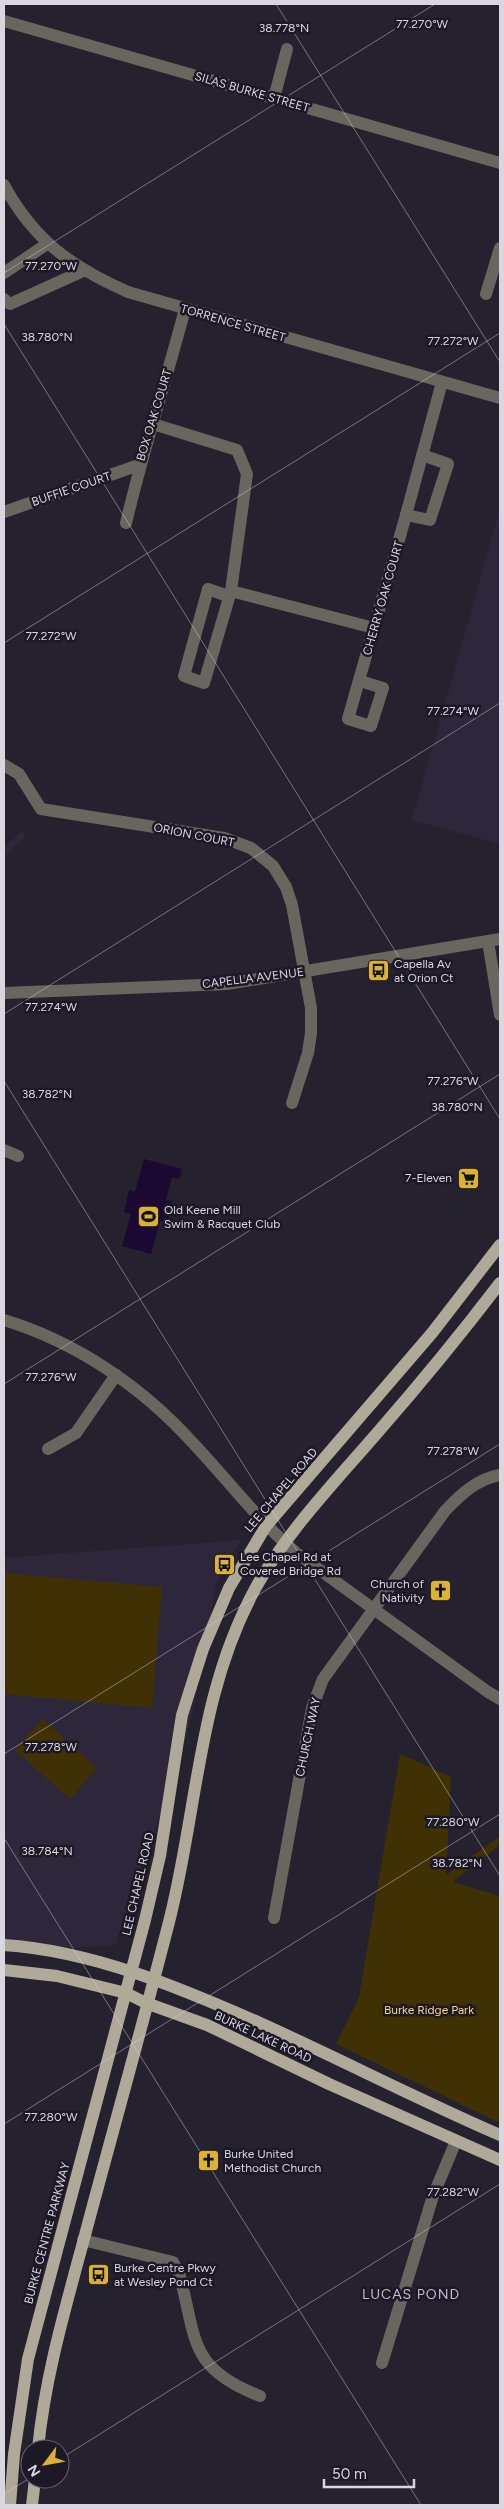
<svg xmlns="http://www.w3.org/2000/svg" width="504" height="2509" viewBox="0 0 504 2509" font-family="Figtree,sans-serif">
<style>
.built{fill:#2e273b}
.green{fill:#403105}
.water{fill:#1c0933}
.lines{fill:none;stroke-linecap:round;stroke-linejoin:round}
.minor{stroke:#69665f;stroke-width:12}
.major{stroke:#afa999;stroke-width:12}
.ticks{fill:none;stroke:#d9d6e0;stroke-width:1;stroke-opacity:0.45}
.labels{text-anchor:middle;stroke-width:5;stroke-linejoin:round;paint-order:stroke}
.street-label{font-size:12px;fill:#d9d6e0;stroke:#1c1826}
.poi-label{font-size:12px;fill:#d9d6e0;stroke:#1c1826;text-anchor:start}
.park-label{font-size:12px;fill:#f7d683;stroke:#1c1826}
.neighbourhood-label{font-size:14px;letter-spacing:1px;fill:#c2bcd0;stroke:#1c1826}
.ticks-label{font-size:12px;text-anchor:middle;fill:#d9d6e0;stroke:#1c1826;stroke-width:5;stroke-linejoin:round;paint-order:stroke}
</style>
<rect width="100%" height="100%" fill="#26212f"/>
<g class="built">
<polygon points="500,509 500,844 412,820"/>
<polygon points="22,831 26,835 4,857 4,848"/>
<polygon points="242,1540 228,1559 216,1585 191,1720 179,1760 115,1945 4,1953 4,1558"/>
</g>
<g class="green">
<polygon points="4,1573 162,1587 152,1708 4,1694"/>
<polygon points="43,1719 97,1768 70,1799 15,1750"/>
<polygon points="400,1754 451,1777 446,1875 500,1836 500,1845 452,1882 500,1896 500,2123 336,2044 359,1997"/>
</g>
<polygon class="water" points="144,1159 182,1169 179,1179 172,1177 166,1200 172,1201 167,1223 160,1221 151,1254 122,1246 131,1214 124,1212 129,1190 135,1192"/>
<g class="lines">
<g class="minor">
<path d="M4 21C169 69 335 115 500 163"/>
<polyline points="274,98 287,49"/>
<path d="M4 185C34 240 71 267 128 292L500 398"/>
<polyline points="4,273 47,244"/>
<polyline points="486,294 500,248"/>
<polyline points="4,299 10,304 83,271"/>
<polyline points="153,424 237,450 247,474 231,591 204,683 184,676 208,589 228,596"/>
<polyline points="422,455 448,464 430,520 406,515 442,382"/>
<polyline points="4,512 139,465"/>
<path d="M126 523C143 451 166 381 185 309"/>
<polyline points="231,591 374,628"/>
<polyline points="360,681 383,688 371,726 348,719 406,515"/>
<polyline points="4,765 19,774 41,809 224,838 251,848 273,866 286,887 292,905 311,1008 311,1033 308,1053 292,1103"/>
<polyline points="488,941 500,1015"/>
<polyline points="4,993 227,984 500,939"/>
<polyline points="4,1150 18,1156"/>
<path d="M4 1320C76 1342 141 1386 192 1442 227 1479 257 1519 295 1552L488 1692 500 1699"/>
<polyline points="48,1449 76,1433 116,1375"/>
<path d="M274 1918 312 1708 323 1679 445 1511C461 1494 477 1479 500 1475"/>
<path d="M83 2240 173 2262 179 2273C197 2338 187 2368 260 2396"/>
<polyline points="382,2363 433,2196 456,2141"/>
</g>
<g class="major">
<path d="M4 1945C93 1951 178 1987 260 2023 340 2059 419 2100 500 2135"/>
<polyline points="4,1970 57,1976 126,1993 146,2003 207,2025 329,2084 500,2160"/>
<path d="M38 2449C45 2376 66 2306 85 2235 113 2130 143 2024 170 1918 198 1806 198 1694 255 1589 288 1530 334 1483 378 1432 420 1384 461 1334 500 1283"/>
<polyline points="10,2505 14,2454 28,2359 145,1920 160,1856 182,1715 203,1649 229,1588 266,1526 432,1333 500,1245"/>
<polyline points="32,2505 35,2479"/>
</g>
</g>
<path class="ticks" d="M276 4 500 362M4 273 435 4M4 324 500 1119M4 643 500 333M4 1014 500 703M4 1081 500 1876M4 1384 500 1074M4 1754 500 1444M4 1838 421 2505M4 2124 500 1814M60 2459 500 2184M4 2494 30 2478"/>
<defs>
<symbol id="bus-square" viewBox="-11 -11 22 22"><rect x="-9" y="-9" width="18" height="18" rx="4" fill="#dcb233" stroke="#1c1826"/><path d="M-5-6H5V4H4V6H2V4H-2V6H-4V4H-5ZM-3.5-4V0h7V-4ZM-3.5 1.2v1.5H-2V1.2ZM2 1.2v1.5H3.5V1.2Z" fill="#111"/></symbol>
<symbol id="supermarket-square" viewBox="-11 -11 22 22"><rect x="-9" y="-9" width="18" height="18" rx="4" fill="#dcb233" stroke="#1c1826"/><path d="M-6-5.5h2.5l.6 2H6L4.5 2H-2.5L-4.4-4H-6ZM-1.5 3.2a1.3 1.3 0 1 0 .1 0ZM3 3.2a1.3 1.3 0 1 0 .1 0Z" fill="#111"/></symbol>
<symbol id="stadium-square" viewBox="-11 -11 22 22"><rect x="-9" y="-9" width="18" height="18" rx="4" fill="#dcb233" stroke="#1c1826"/><path d="M0-5a6.5 5 0 1 0 0 10a6.5 5 0 1 0 0-10ZM-3.5-1.8h7v3.6h-7Z" fill="#111"/></symbol>
<symbol id="church-square" viewBox="-11 -11 22 22"><rect x="-9" y="-9" width="18" height="18" rx="4" fill="#dcb233" stroke="#1c1826"/><path d="M-1.2-6h2.4v3.5h3.3v2.4h-3.3V6h-2.4V-.1h-3.3v-2.4h3.3Z" fill="#111"/></symbol>
</defs>
<g fill-rule="evenodd">
<use href="#bus-square" x="366" y="958" width="25" height="25"/>
<use href="#supermarket-square" x="456" y="1166" width="25" height="25"/>
<use href="#stadium-square" x="136" y="1204" width="25" height="25"/>
<use href="#bus-square" x="212" y="1552" width="25" height="25"/>
<use href="#church-square" x="428" y="1578" width="25" height="25"/>
<use href="#church-square" x="196" y="2148" width="25" height="25"/>
<use href="#bus-square" x="86" y="2262" width="25" height="25"/>
</g>
<g class="labels">
<g class="street-label">
<text transform="translate(252 92) rotate(16)" y="4">SILAS BURKE STREET</text>
<text transform="translate(233 323) rotate(16)" y="4">TORRENCE STREET</text>
<text transform="translate(154 415) rotate(-73)" y="4">BOX OAK COURT</text>
<text transform="translate(71 489) rotate(-19)" y="4">BUFFIE COURT</text>
<text transform="translate(383 598) rotate(-74)" y="4">CHERRY OAK COURT</text>
<text transform="translate(194 835) rotate(11)" y="4">ORION COURT</text>
<text transform="translate(253 978) rotate(-7)" y="4">CAPELLA AVENUE</text>
<text transform="translate(281 1490) rotate(-50)" y="4">LEE CHAPEL ROAD</text>
<text transform="translate(308 1737) rotate(-78)" y="4">CHURCH WAY</text>
<text transform="translate(138 1884) rotate(-77)" y="4">LEE CHAPEL ROAD</text>
<text transform="translate(263 2037) rotate(25)" y="4">BURKE LAKE ROAD</text>
<text transform="translate(47 2233) rotate(-75)" y="4">BURKE CENTRE PARKWAY</text>
</g>
<g class="poi-label">
<text x="394" y="968">Capella Av<tspan x="394" dy="14">at Orion Ct</tspan></text>
<text x="452" y="1182" text-anchor="end">7-Eleven</text>
<text x="164" y="1214">Old Keene Mill<tspan x="164" dy="14">Swim &amp; Racquet Club</tspan></text>
<text x="240" y="1561">Lee Chapel Rd at<tspan x="240" dy="14">Covered Bridge Rd</tspan></text>
<text x="424" y="1588" text-anchor="end">Church of<tspan x="424" dy="14">Nativity</tspan></text>
<text x="224" y="2158">Burke United<tspan x="224" dy="14">Methodist Church</tspan></text>
<text x="114" y="2272">Burke Centre Pkwy<tspan x="114" dy="14">at Wesley Pond Ct</tspan></text>
</g>
<g class="park-label">
<text x="429" y="2014">Burke Ridge Park</text>
</g>
<g class="neighbourhood-label">
<text x="411" y="2299">LUCAS POND</text>
</g>
</g>
<g class="ticks-label">
<text x="422" y="28">77.270°W</text>
<text x="284" y="32">38.778°N</text>
<text x="51" y="270">77.270°W</text>
<text x="47" y="341">38.780°N</text>
<text x="453" y="345">77.272°W</text>
<text x="51" y="640">77.272°W</text>
<text x="453" y="715">77.274°W</text>
<text x="51" y="1011">77.274°W</text>
<text x="453" y="1085">77.276°W</text>
<text x="47" y="1098">38.782°N</text>
<text x="457" y="1111">38.780°N</text>
<text x="51" y="1381">77.276°W</text>
<text x="453" y="1455">77.278°W</text>
<text x="51" y="1751">77.278°W</text>
<text x="453" y="1826">77.280°W</text>
<text x="47" y="1855">38.784°N</text>
<text x="457" y="1867">38.782°N</text>
<text x="51" y="2121">77.280°W</text>
<text x="453" y="2196">77.282°W</text>
</g>
<rect width="504" height="2509" fill="none" stroke="#d9d6e0" stroke-width="10"/>
<g transform="translate(45 2464) rotate(238)"><circle r="24" fill="#1c1826" stroke="#686470"/>
<path d="M0-4L9 19L0 12L-9 19Z" fill="#dcb233"/>
<text y="-8" font-size="14" font-weight="bold" text-anchor="middle" fill="#d9d6e0">N</text>
</g>
<path d="M324 2479v8h90v-8" fill="none" stroke="#d9d6e0" stroke-width="2.5"/>
<text x="332" y="2479" font-size="15" fill="#d9d6e0" stroke="#1c1826" stroke-width="4" paint-order="stroke">50 m</text>
</svg>
